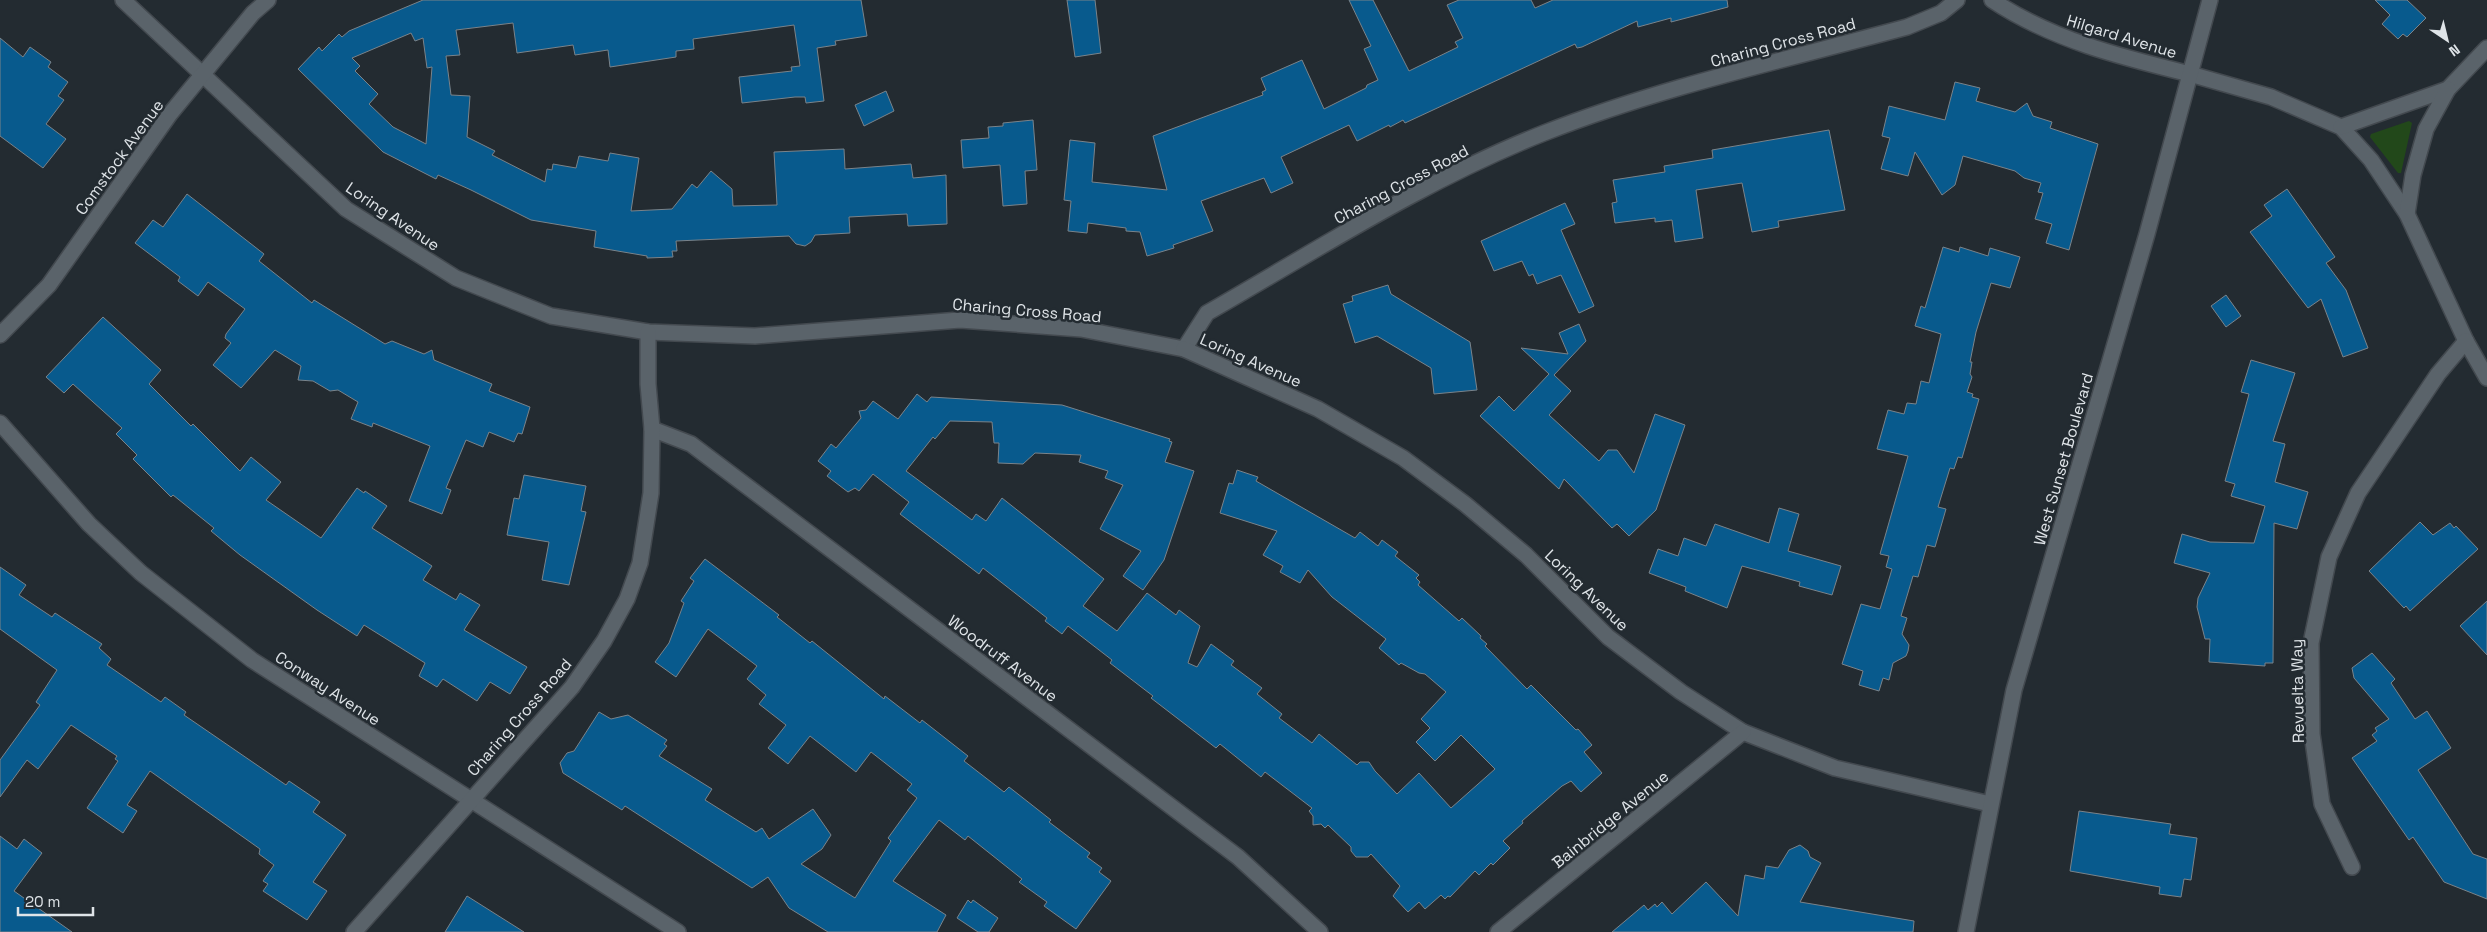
<svg xmlns="http://www.w3.org/2000/svg" width="2487" height="932" viewBox="0 0 2487 932" font-family="'Space Grotesk',sans-serif">
<style>
.green{fill:#22481a}
.building{fill:#085a8d;stroke:#7a838a;fill-rule:evenodd}
.lines{fill:none;stroke-linecap:round;stroke-linejoin:round}
.street-casing{stroke:#43494f;stroke-width:18}
.secondary-casing{stroke:#43494f;stroke-width:18}
.street{stroke:#5a636a;stroke-width:15}
.secondary{stroke:#5a636a;stroke-width:15}
.labels{text-anchor:middle;stroke-width:5;stroke-linejoin:round;paint-order:stroke}
.street-label{font-size:16px;fill:#dfe4e8;stroke:#232b31}
</style>
<rect width="100%" height="100%" fill="#232b31"/>
<polygon class="green" points="2409,121 2412,123 2401,173 2398,173 2370,137 2371,134"/>
<g class="building">
<path d="M423 0H861L867 36 835 41 836 45 817 48 824 101 806 103 805 97H795L742 103 739 77 792 71 791 67 800 66 794 25 693 39 694 49 676 51V57L610 67 608 50 575 55 573 45 517 53 513 23 456 30 460 55 446 56 451 95 470 96 467 137 495 151 492 155 545 182 547 169 552 170 553 164 576 168 579 156 608 161 610 153 639 158 631 211 672 209 692 184 697 188 711 171 732 189 733 206 777 205 774 152 844 149 845 169 911 164 913 178 946 175 947 224 908 226 907 214 849 217 850 233 815 235 811 242 805 246 796 244 789 236 676 241 677 251H672L673 257 647 258V256L594 247 596 231 531 220 471 190 438 175 436 179 383 152 298 69 319 47 322 51 339 34 342 37 349 31ZM411 33 415 41 423 38 427 68 432 67 426 144 393 127 369 104 378 94 355 71 360 66 352 58Z"/>
<polygon points="1067,0 1095,0 1101,53 1075,57"/>
<polygon points="1349,0 1373,0 1409,71 1458,47 1455,42 1463,38 1447,5 1459,0 1531,0 1535,8 1553,0 1727,0 1728,7 1671,22 1671,18 1638,27 1637,21 1582,47 1577,48 1575,44 1405,123 1403,120 1390,127 1389,125 1357,141 1349,125 1281,157 1293,183 1271,193 1264,178 1201,201 1213,231 1173,245 1174,248 1147,256 1140,232 1126,231 1126,228 1088,223 1087,233 1068,231 1071,201 1064,200 1070,140 1095,143 1092,182 1167,190 1153,136 1263,95 1262,92 1266,90 1261,78 1302,60 1324,109 1366,88 1367,85 1378,80 1364,49 1371,46"/>
<polygon points="2375,0 2407,0 2426,18 2407,37 2403,34 2398,39 2382,24 2390,15"/>
<polygon points="0,38 23,57 30,47 51,62 48,67 68,82 58,96 64,100 46,124 66,139 43,168 0,136"/>
<polygon points="1955,82 1980,88 1976,101 2015,112 2027,103 2033,116 2052,122 2050,128 2098,144 2069,250 2046,243 2052,224 2035,219 2043,193 2038,192 2041,183 2024,178 2015,171 1963,156 1955,185 1942,195 1915,152 1908,176 1881,169 1890,138 1882,136 1889,106 1945,120"/>
<polygon points="886,91 894,111 864,126 855,105"/>
<polygon points="1033,120 1037,170 1025,171 1027,204 1003,206 1000,165 963,168 961,140 989,138 988,127 1003,126 1003,123"/>
<polygon points="1829,130 1845,210 1778,221 1779,227 1752,232 1742,183 1696,190 1703,238 1675,242 1672,220 1655,222 1655,218 1615,223 1612,203 1617,202 1613,180 1665,172 1664,166 1713,158 1712,150"/>
<polygon points="2287,189 2335,257 2326,263 2346,290 2368,348 2343,357 2321,299 2308,308 2250,232 2272,216 2264,205"/>
<polygon points="187,194 264,254 259,261 312,303 314,300 385,344 392,341 424,354 432,350 434,360 492,384 489,391 530,407 522,434 518,433 514,442 489,432 483,447 466,440 446,488 451,490 442,514 409,501 430,446 373,423 372,427 351,419 358,402 338,390 330,391 313,381 298,380 301,366 275,350 241,388 213,365 231,343 225,338 226,334 245,309 208,282 198,296 178,281 180,277 135,243 153,220 163,227"/>
<polygon points="1565,203 1575,224 1561,230 1594,306 1579,313 1561,275 1537,284 1533,274 1529,276 1522,261 1494,271 1481,241"/>
<polygon points="1943,247 1959,252 1960,247 1988,256 1990,248 2020,257 2010,288 1991,283 1976,332 1970,362 1972,362 1970,374 1972,377 1967,392 1973,394 1972,397 1979,399 1962,458 1958,457 1954,469 1950,468 1938,507 1946,509 1935,547 1927,545 1918,577 1913,576 1901,616 1907,618 1902,634 1909,645 1908,651 1906,656 1893,663 1889,680 1883,678 1879,691 1859,685 1863,671 1842,664 1861,604 1880,609 1892,569 1886,567 1889,556 1880,554 1908,456 1877,449 1888,410 1904,414 1907,403 1916,404 1921,381 1929,383 1941,334 1915,326 1921,306 1925,308"/>
<polygon points="1388,285 1391,294 1470,342 1477,390 1434,394 1431,368 1377,336 1355,343 1343,304 1353,301 1352,296"/>
<polygon points="2226,295 2241,316 2226,327 2211,306"/>
<polygon points="103,317 161,370 149,384 191,426 193,424 240,471 251,457 281,482 266,500 321,538 357,488 364,493 365,491 387,506 372,528 432,566 423,580 456,600 460,593 480,605 464,630 527,667 510,694 490,682 477,701 443,679 437,687 419,676 425,663 364,625 357,636 317,610 240,555 211,531 214,528 173,495 171,497 133,459 137,455 116,434 122,428 73,384 64,393 46,377"/>
<polygon points="1579,324 1586,341 1554,375 1571,391 1549,415 1599,461 1608,450 1617,450 1634,473 1655,414 1685,425 1656,510 1629,536 1617,524 1612,528 1564,479 1559,489 1480,416 1499,396 1514,411 1549,374 1521,348 1568,354 1559,333"/>
<polygon points="2251,360 2295,373 2273,441 2285,444 2275,482 2308,492 2297,529 2274,523 2273,663 2265,663 2265,666 2209,662 2210,639 2205,639 2197,607 2198,598 2210,573 2174,563 2182,534 2210,542 2254,543 2265,506 2231,496 2235,484 2225,481 2249,394 2241,392"/>
<polygon points="917,394 927,402 931,397 1062,405 1170,439 1169,441 1172,442 1165,462 1194,471 1164,560 1143,590 1123,576 1141,551 1100,529 1123,485 1105,478 1108,471 1079,462 1081,455 1035,453 1023,464 998,463 999,443 994,443 992,422 950,421 935,439 933,437 906,471 972,520 976,514 986,521 1002,498 1104,579 1083,606 1117,631 1147,593 1176,615 1179,610 1200,626 1188,663 1197,667 1211,644 1234,661 1231,665 1262,688 1257,694 1282,714 1279,718 1312,743 1319,734 1357,765 1360,762 1369,762 1375,771 1397,794 1419,773 1451,808 1495,769 1461,735 1435,761 1416,742 1430,728 1421,719 1446,692 1425,674 1419,673 1401,663 1399,665 1379,648 1386,639 1332,597 1308,570 1300,583 1280,572 1283,566 1263,555 1277,531 1220,513 1229,483 1233,484 1237,470 1258,477 1256,481 1355,538 1360,532 1378,546 1382,540 1398,552 1395,556 1419,575 1416,578 1420,582 1418,585 1459,621 1462,618 1481,636 1480,638 1487,644 1485,646 1527,689 1531,685 1576,730 1578,729 1592,745 1584,752 1602,773 1581,792 1571,781 1562,786 1522,821 1523,823 1503,841 1510,848 1493,865 1491,863 1479,875 1475,871 1450,897 1448,896 1445,899 1441,895 1425,909 1419,902 1408,912 1393,896 1400,886 1371,854 1368,857 1356,857 1351,851 1351,847 1328,825 1325,828 1321,824 1313,825 1313,816 1309,811 1312,808 1265,772 1261,777 1220,744 1216,748 1151,698 1153,696 1110,663 1112,660 1068,626 1062,634 1045,621 1047,618 983,568 979,574 900,514 909,502 873,474 859,491 855,488 848,492 827,476 831,471 818,461 831,444 836,448 861,418 859,411 866,410 873,401 898,419"/>
<polygon points="524,475 586,486 581,511 586,512 569,585 542,580 549,542 507,535 514,498 519,499"/>
<polygon points="1779,508 1799,514 1788,551 1841,566 1832,595 1799,586 1800,582 1742,566 1727,608 1685,591 1686,587 1649,573 1658,549 1678,556 1684,538 1706,546 1715,524 1769,543"/>
<polygon points="2420,522 2433,535 2450,523 2454,528 2456,526 2478,549 2410,611 2406,606 2404,608 2369,571"/>
<polygon points="705,559 779,615 777,617 810,643 812,641 884,699 885,696 920,723 922,720 968,756 964,761 1004,792 1009,787 1051,820 1049,822 1090,853 1087,857 1102,868 1099,872 1111,881 1076,929 1044,906 1047,902 1019,882 1022,879 968,836 965,840 939,820 893,881 946,915 937,932 828,932 789,908 768,877 752,888 625,806 622,810 563,773 560,763 567,753 574,751 599,712 611,719 628,715 667,740 664,744 667,746 659,756 712,789 705,800 756,832 762,828 769,839 813,809 831,835 822,849 801,864 855,898 891,841 888,838 917,798 907,790 912,784 871,752 856,772 810,736 788,764 768,748 786,725 759,704 766,695 747,679 757,666 708,629 676,677 655,662 669,643 684,603 681,601 694,581 690,578"/>
<polygon points="0,567 26,585 19,595 52,617 55,613 102,644 99,648 111,659 107,665 161,702 165,697 186,712 184,715 286,785 289,781 320,802 313,812 346,835 313,882 327,891 307,920 263,891 268,884 263,881 274,865 259,854 260,849 150,771 127,805 137,811 123,833 87,808 118,761 115,759 117,756 71,725 38,769 27,760 0,797 0,760 40,705 36,702 57,670 0,629"/>
<polygon points="2487,601 2487,655 2460,626"/>
<polygon points="2372,653 2395,679 2391,683 2415,719 2427,711 2451,748 2418,770 2473,854 2487,859 2487,899 2444,882 2413,837 2409,840 2352,758 2377,741 2372,735 2377,731 2375,728 2389,719 2354,678 2352,668"/>
<polygon points="2079,811 2171,824 2169,834 2197,838 2191,880 2184,879 2181,897 2159,894 2160,887 2070,871"/>
<polygon points="0,836 17,849 24,839 42,853 14,891 72,932 0,932"/>
<polygon points="1800,845 1808,851 1810,857 1821,863 1800,902 1914,921 1913,932 1612,932 1644,905 1648,910 1655,904 1657,907 1662,902 1672,914 1706,882 1738,916 1745,875 1764,879 1766,866 1778,868 1789,850"/>
<polygon points="467,896 524,932 445,932"/>
<polygon points="968,900 971,903 973,900 998,918 989,932 978,932 957,918"/>
</g>
<g class="lines">
<defs>
<g id="street">
<path d="M123 0 346 209 456 278 551 316 648 332 755 336 960 320 1081 329 1184 349 1207 313C1317 250 1425 180 1544 133 1661 87 1785 60 1907 27L1941 13 1957 0"/>
<polyline points="2190,74 2271,97 2341,127 2371,160 2407,214 2466,341 2487,378"/>
<polyline points="2341,127 2448,89 2487,48"/>
<polyline points="2407,214 2413,175 2426,129 2448,89"/>
<polyline points="0,335 49,285 170,114 253,13 268,0"/>
<polyline points="1184,349 1318,409 1403,458 1465,504 1526,555 1608,637 1681,692 1743,732 1835,768 1990,804"/>
<polyline points="0,423 89,524 141,573 252,660 678,932"/>
<polyline points="652,429 691,444 1238,857 1320,932"/>
<polyline points="2352,867 2322,804 2312,734 2311,643 2329,557 2358,493 2438,374 2466,341"/>
<polyline points="354,932 572,687 604,641 627,599 640,563 651,493 652,429 648,384 648,332"/>
<polyline points="1498,932 1743,732"/>
</g>
<g id="secondary">
<path d="M1992 0C2052 40 2121 57 2190 74"/>
<polyline points="1966,932 2014,690 2147,234 2210,0"/>
</g>
</defs>
<use href="#street" class="street-casing"/>
<use href="#secondary" class="secondary-casing"/>
<use href="#street" class="street"/>
<use href="#secondary" class="secondary"/>
</g>
<g class="labels">
<g class="street-label">
<text transform="translate(2122 36) rotate(17)" y="6">Hilgard Avenue</text>
<text transform="translate(1783 42) rotate(-15)" y="6">Charing Cross Road</text>
<text transform="translate(119 157) rotate(-54)" y="6">Comstock Avenue</text>
<text transform="translate(1401 184) rotate(-28)" y="6">Charing Cross Road</text>
<text transform="translate(393 216) rotate(34)" y="6">Loring Avenue</text>
<text transform="translate(1027 310) rotate(5)" y="6">Charing Cross Road</text>
<text transform="translate(1251 360) rotate(24)" y="6">Loring Avenue</text>
<text transform="translate(2063 459) rotate(-74)" y="6">West Sunset Boulevard</text>
<text transform="translate(1587 590) rotate(44)" y="6">Loring Avenue</text>
<text transform="translate(1003 658) rotate(37)" y="6">Woodruff Avenue</text>
<text transform="translate(328 688) rotate(33)" y="6">Conway Avenue</text>
<text transform="translate(2297 691) rotate(-91)" y="6">Revuelta Way</text>
<text transform="translate(519 717) rotate(-49)" y="6">Charing Cross Road</text>
<text transform="translate(1610 819) rotate(-39)" y="6">Bainbridge Avenue</text>
</g>
</g>
<g transform="translate(2447 40) rotate(145)" stroke="#232b31" stroke-width="4" paint-order="stroke">
<path d="M0-4L9 19L0 12L-9 19Z" fill="#dfe4e8"/>
<text y="-8" font-size="14" font-weight="bold" text-anchor="middle" fill="#dfe4e8">N</text>
</g>
<path d="M18 907v8h75v-8" fill="none" stroke="#dfe4e8" stroke-width="2.5"/>
<text x="25" y="907" font-size="15" fill="#dfe4e8" stroke="#232b31" stroke-width="4" paint-order="stroke">20 m</text>
</svg>
